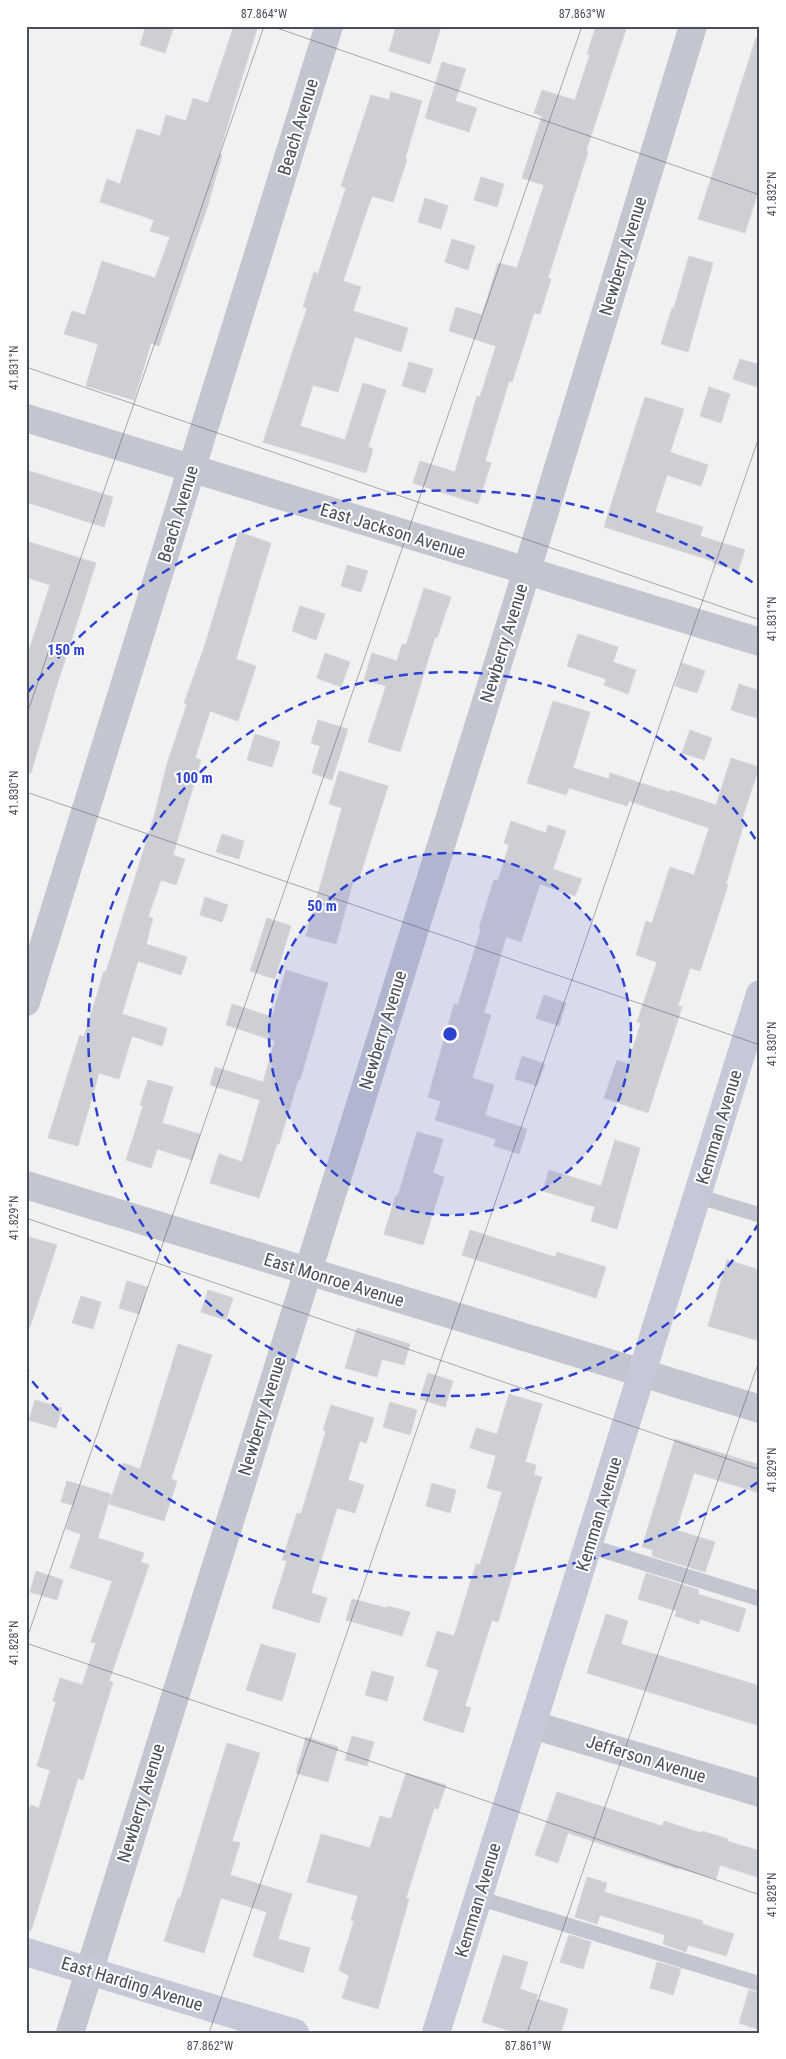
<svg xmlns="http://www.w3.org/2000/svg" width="786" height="2059" viewBox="0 0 786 2059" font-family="'Roboto Condensed',sans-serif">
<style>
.building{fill:#cecfd4;stroke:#d5d5db}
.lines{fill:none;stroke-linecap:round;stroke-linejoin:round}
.lane{stroke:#c3c6d0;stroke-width:15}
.street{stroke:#c3c6d0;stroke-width:28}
.secondary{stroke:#c5c8d7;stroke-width:28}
.ticks{fill:none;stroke:#4a4e5c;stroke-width:1;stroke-opacity:0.45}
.ring{fill:none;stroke:#2d42d0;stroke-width:2.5;stroke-dasharray:9 6}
.labels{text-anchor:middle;stroke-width:4;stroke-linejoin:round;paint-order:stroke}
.street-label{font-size:18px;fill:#4a4e5c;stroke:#fff}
.centre{fill:#2d42d0;stroke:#fff;stroke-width:2.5}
.ring-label{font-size:15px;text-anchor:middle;font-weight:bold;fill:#2d42d0;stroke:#fff;stroke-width:4;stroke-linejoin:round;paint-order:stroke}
.neatline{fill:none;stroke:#4a4e5c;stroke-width:2}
.ticks-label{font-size:12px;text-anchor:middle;fill:#4a4e5c}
</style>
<rect width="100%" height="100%" fill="#f2f1f1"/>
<g class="building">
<polygon points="146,26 174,26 165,53 140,45"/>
<polygon points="234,26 258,26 232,110 219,154 222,155 208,205 159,346 151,343 134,400 86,386 98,344 64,334 72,311 85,315 102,261 155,278 170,237 150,231 154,220 100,202 107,179 120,184 137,129 160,136 166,115 186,121 193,98 208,103"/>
<polygon points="396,26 441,26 430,64 389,51"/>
<polygon points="596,26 627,26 586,151 588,152 548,278 551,279 540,314 534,313 512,382 509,381 485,461 491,463 478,504 413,483 420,461 455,472 477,396 480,397 496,346 449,331 456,307 482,315 498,263 517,268 544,185 522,178 542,116 534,113 542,90 575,100 590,54 587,54"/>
<polygon points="756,38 760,39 760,186 745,233 698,219"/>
<polygon points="442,62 466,69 455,101 477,108 469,132 425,118"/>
<polygon points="391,92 422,101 405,159 407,159 393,202 372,196 343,281 361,287 353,311 408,328 401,352 355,337 338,392 313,385 300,426 345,440 363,383 386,390 368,447 373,449 366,473 263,442 307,308 303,307 314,272 318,274 346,188 341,186 371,95 389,100"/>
<polygon points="481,177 504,184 497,207 474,200"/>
<polygon points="425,198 448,206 441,229 418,222"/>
<polygon points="452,239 475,246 468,270 445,262"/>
<polygon points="689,256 713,263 688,352 661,344 672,308 674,308"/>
<polygon points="740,359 760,365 760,388 733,379"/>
<polygon points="409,362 433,369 425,393 402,386"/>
<polygon points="709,387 730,394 721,423 700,416"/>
<polygon points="645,397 684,409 670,452 708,465 701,486 667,475 655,512 703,527 700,536 745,550 738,571 713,563 713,561 604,527"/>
<polygon points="26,470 113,497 104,527 26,502"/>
<polygon points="239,532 271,543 236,659 256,666 238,721 210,711 195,758 201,760 173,855 185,859 176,885 161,880 148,917 153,918 146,944 187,957 181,975 138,961 122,1014 167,1028 162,1046 132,1036 119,1079 99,1073 78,1146 48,1138 80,1035 84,1037 104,971 106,972 155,813 167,764 187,704 184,703 204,648"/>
<polygon points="26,541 96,563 56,688 31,773 26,772 26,660 50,585 26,577"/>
<polygon points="347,565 368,571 361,592 341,586"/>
<polygon points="424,588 451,597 437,638 435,637 400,752 368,742 386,686 364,680 372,653 397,661 402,644 406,645"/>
<polygon points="300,606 325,614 316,640 292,631"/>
<polygon points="578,634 618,647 613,662 636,670 628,694 604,685 606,679 567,666"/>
<polygon points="325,653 350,662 341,687 317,678"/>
<polygon points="682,663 705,671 697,693 675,686"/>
<polygon points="739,684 760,691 760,719 731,710"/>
<polygon points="553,701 590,712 573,768 609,779 610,773 669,792 670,790 716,805 731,758 759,767 741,822 744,823 726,884 728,885 700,971 690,968 678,1006 682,1007 648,1113 604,1098 617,1060 628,1064 641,1023 637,1022 657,962 636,955 646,921 652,923 670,867 694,875 709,828 629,801 627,806 569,788 566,795 527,783"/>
<polygon points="318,720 348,729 332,780 312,773 320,746 311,743"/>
<polygon points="690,730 712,738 704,760 682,753"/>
<polygon points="255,734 280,742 272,767 247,760"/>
<polygon points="339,771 388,786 359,879 354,878 336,944 306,936 342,808 329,804"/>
<polygon points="511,821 546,833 548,825 566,831 553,869 582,879 575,896 540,884 521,942 506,937 484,1013 491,1015 472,1078 494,1085 485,1115 527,1129 519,1154 494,1146 496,1139 435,1120 441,1101 428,1097 454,1004 458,1005 481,929 479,928 494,880 498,881 509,845 504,843"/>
<polygon points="222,834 244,841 239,859 216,852"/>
<polygon points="205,897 228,905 222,922 200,915"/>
<polygon points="267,918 291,926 275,979 250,971"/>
<polygon points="286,970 328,983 300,1080 298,1080 279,1144 277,1144 259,1198 210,1183 219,1154 242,1162 260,1100 210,1085 215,1067 263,1082 275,1041 226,1025 232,1004 272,1017"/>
<polygon points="544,995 566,1003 559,1026 536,1018"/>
<polygon points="522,1056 545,1064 537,1086 515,1079"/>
<polygon points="148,1080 173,1087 162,1123 200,1134 192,1160 157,1149 151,1168 126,1160 143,1106 140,1105"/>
<polygon points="417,1132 443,1139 433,1173 444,1177 423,1245 384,1234 396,1195 398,1196"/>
<polygon points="615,1140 640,1148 617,1229 591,1221 595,1207 543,1191 549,1170 601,1186"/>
<polygon points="470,1230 555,1257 557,1252 606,1267 596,1298 462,1255"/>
<polygon points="26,1236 57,1245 30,1327 26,1326"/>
<polygon points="727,1260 760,1270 760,1341 708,1326"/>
<polygon points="127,1281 147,1287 139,1314 119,1308"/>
<polygon points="208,1290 233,1298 226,1320 201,1312"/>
<polygon points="81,1296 101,1302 93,1329 72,1323"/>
<polygon points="357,1328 410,1344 404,1365 382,1359 377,1377 345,1368"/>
<polygon points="178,1344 212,1355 171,1479 177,1481 164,1521 109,1504 123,1463 140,1469"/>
<polygon points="428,1373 453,1381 445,1407 420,1399"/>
<polygon points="509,1394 542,1404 525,1462 536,1465 534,1475 542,1477 498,1622 492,1620 465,1706 471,1708 463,1733 423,1720 439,1670 426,1666 437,1631 454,1636 476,1564 480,1565 502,1492 487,1488 496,1456 470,1448 476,1428 497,1434"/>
<polygon points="35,1400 62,1408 56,1428 29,1420"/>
<polygon points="390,1402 417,1410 410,1435 383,1427"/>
<polygon points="331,1405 374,1418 366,1443 360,1441 348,1480 364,1485 355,1513 337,1508 311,1593 327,1598 319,1623 272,1608 287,1561 282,1560 297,1513 301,1514 326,1431 323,1430"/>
<polygon points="675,1439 760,1465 760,1493 694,1473 676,1530 715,1542 705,1572 652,1556 653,1550 642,1547"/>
<polygon points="67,1481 111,1494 98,1538 144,1553 141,1562 149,1565 109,1681 113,1682 83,1780 78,1778 31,1931 26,1930 26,1821 31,1805 39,1808 50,1770 37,1766 56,1702 53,1701 60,1678 82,1685 96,1643 91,1642 112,1581 70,1568 81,1534 66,1529 73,1505 61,1502"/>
<polygon points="432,1483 456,1490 450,1513 426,1506"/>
<polygon points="36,1571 63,1580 57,1600 30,1592"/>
<polygon points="646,1573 699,1590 698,1594 746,1609 739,1632 700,1619 699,1624 675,1616 677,1611 638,1599"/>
<polygon points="352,1599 387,1608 388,1606 410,1612 402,1636 346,1620"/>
<polygon points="606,1614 628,1621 621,1644 760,1686 760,1726 587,1673"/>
<polygon points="261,1644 296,1654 282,1701 246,1690"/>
<polygon points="372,1671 394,1677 387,1701 365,1695"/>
<polygon points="352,1736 374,1742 367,1766 345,1760"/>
<polygon points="306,1737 338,1747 328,1782 296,1773"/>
<polygon points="227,1743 260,1753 232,1841 240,1843 230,1875 292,1894 278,1939 310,1948 303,1973 253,1956 267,1912 221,1898 204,1953 164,1941 178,1898 180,1899"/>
<polygon points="406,1773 446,1785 438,1809 434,1808 406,1898 409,1899 378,2009 342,1998 349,1976 339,1970 354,1921 351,1920 358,1896 307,1882 321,1834 370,1848 380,1816 391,1819"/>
<polygon points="557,1792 662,1826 664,1821 701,1833 702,1831 728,1839 727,1841 760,1851 760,1878 720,1865 716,1879 679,1868 678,1869 568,1833 558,1863 535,1855"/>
<polygon points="587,1877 607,1883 604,1892 703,1921 702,1924 734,1934 726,1956 688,1945 686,1952 663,1944 665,1935 600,1915 597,1924 575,1917"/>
<polygon points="569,1935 591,1942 583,1969 560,1962"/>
<polygon points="503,1955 528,1962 520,1989 538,1995 536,1999 568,2009 561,2033 516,2033 482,2022"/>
<polygon points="657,1962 681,1969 673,1995 650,1988"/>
<polygon points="749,1990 760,1993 760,2030 739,2023"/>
</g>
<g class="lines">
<g class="lane">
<polyline points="697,1196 760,1215"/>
<polyline points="589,1546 760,1599"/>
<polyline points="479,1898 760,1984"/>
</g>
<g class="street">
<polyline points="26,418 760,642"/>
<polyline points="26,1002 329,26"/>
<polyline points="26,1185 760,1409"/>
<polyline points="533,1725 760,1793"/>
<polyline points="70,2033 519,596 693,26"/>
</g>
<g class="secondary">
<polyline points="26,1952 295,2033"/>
<polyline points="436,2033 760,994"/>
</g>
</g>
<path class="ticks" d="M271 26 760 195M26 367 760 620M26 717 264 26M26 792 760 1045M26 1218 760 1470M26 1641 582 26M26 1643 760 1895M209 2033 760 434M527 2033 760 1358"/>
<circle cx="450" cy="1034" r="181" fill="#2d42d0" fill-opacity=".12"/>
<g class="ring">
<circle cx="450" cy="1034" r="181"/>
<path d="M759 1223A362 362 0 1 1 759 845"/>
<path d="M758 1482A543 543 0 0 1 28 1376M28 692A543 543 0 0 1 758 586"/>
</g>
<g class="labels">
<g class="street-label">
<text transform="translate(298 127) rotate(-73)" y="6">Beach Avenue</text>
<text transform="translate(623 256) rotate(-73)" y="6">Newberry Avenue</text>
<text transform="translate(178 514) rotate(-73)" y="6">Beach Avenue</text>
<text transform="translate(393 531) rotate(17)" y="6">East Jackson Avenue</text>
<text transform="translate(504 643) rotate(-73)" y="6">Newberry Avenue</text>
<text transform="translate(383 1030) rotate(-73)" y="6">Newberry Avenue</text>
<text transform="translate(719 1127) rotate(-73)" y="6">Kemman Avenue</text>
<text transform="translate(334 1280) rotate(17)" y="6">East Monroe Avenue</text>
<text transform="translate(262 1416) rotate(-73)" y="6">Newberry Avenue</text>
<text transform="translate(599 1514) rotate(-73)" y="6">Kemman Avenue</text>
<text transform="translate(646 1759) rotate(17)" y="6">Jefferson Avenue</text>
<text transform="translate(141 1803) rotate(-73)" y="6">Newberry Avenue</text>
<text transform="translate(478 1900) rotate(-73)" y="6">Kemman Avenue</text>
<text transform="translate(132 1984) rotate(17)" y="6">East Harding Avenue</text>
</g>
</g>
<circle cx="450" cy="1034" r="8" class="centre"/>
<g class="ring-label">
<text x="66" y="655">150 m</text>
<text x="194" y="783">100 m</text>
<text x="322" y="911">50 m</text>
</g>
<rect width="786" height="2059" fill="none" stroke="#ffffff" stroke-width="55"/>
<rect x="28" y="28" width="730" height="2004" class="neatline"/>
<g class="ticks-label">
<text x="264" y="18">87.864°W</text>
<text x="582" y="18">87.863°W</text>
<text transform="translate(772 194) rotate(-90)" y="4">41.832°N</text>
<text transform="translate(14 368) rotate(-90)" y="4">41.831°N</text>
<text transform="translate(772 619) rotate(-90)" y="4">41.831°N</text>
<text transform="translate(14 793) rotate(-90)" y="4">41.830°N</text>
<text transform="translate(772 1044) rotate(-90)" y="4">41.830°N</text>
<text transform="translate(14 1218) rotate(-90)" y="4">41.829°N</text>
<text transform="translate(772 1470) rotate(-90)" y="4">41.829°N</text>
<text transform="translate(14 1643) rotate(-90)" y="4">41.828°N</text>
<text transform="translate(772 1895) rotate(-90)" y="4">41.828°N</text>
<text x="210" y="2050">87.862°W</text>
<text x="528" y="2050">87.861°W</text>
</g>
</svg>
